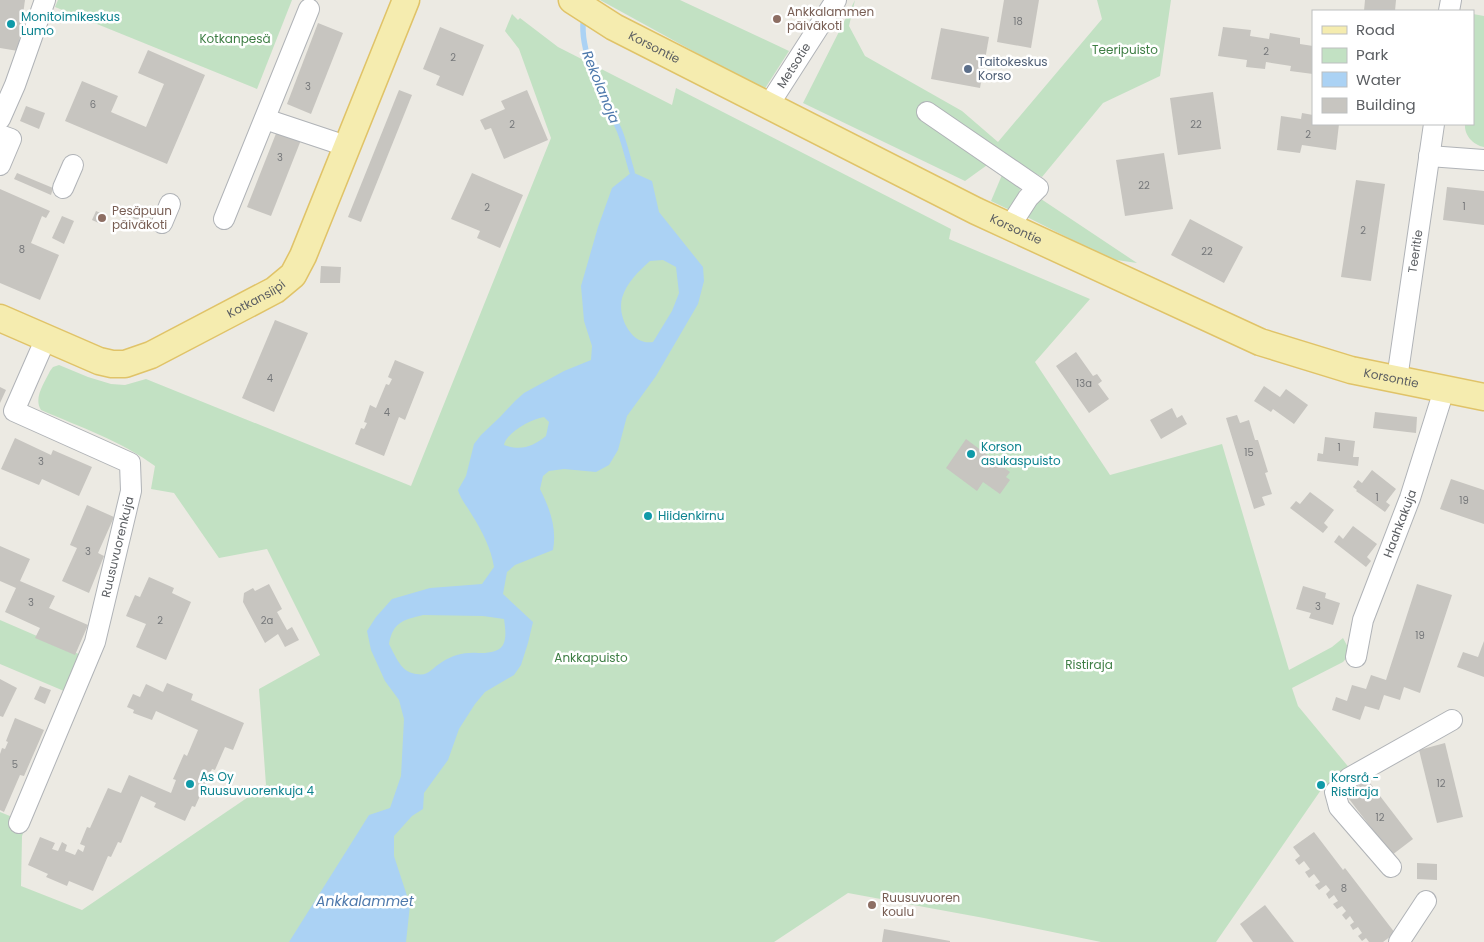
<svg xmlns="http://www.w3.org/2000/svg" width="1484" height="942" viewBox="0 0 1484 942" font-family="Poppins,sans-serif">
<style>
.green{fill:#c2e1c3}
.water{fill:#abd2f4;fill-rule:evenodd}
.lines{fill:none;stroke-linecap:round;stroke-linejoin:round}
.stream{stroke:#abd2f4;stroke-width:5.5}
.building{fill:#c7c5c0}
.minor-casing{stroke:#b0b3b7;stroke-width:22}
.major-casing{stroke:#e0c368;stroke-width:29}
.minor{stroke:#fff;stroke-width:20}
.major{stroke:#f5ecaf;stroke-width:26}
.education-dot{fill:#8d6e63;stroke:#fff;stroke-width:2}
.culture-dot{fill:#0f9aa8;stroke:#fff;stroke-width:2}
.service-dot{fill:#5c6f8a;stroke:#fff;stroke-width:2}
.labels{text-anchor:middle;stroke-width:5;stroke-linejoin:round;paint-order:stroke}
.number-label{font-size:10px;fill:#76787a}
.education-label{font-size:12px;fill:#785e54;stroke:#fff;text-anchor:start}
.culture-label{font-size:12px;fill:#0d838f;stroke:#fff;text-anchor:start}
.park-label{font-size:12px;fill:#3e7e44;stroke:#fff}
.street-label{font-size:12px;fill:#5b5e62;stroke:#fff}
.service-label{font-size:12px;fill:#4e5e75;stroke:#fff;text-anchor:start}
.water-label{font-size:14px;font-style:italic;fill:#4e79ac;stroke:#fff}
</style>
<rect width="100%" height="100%" fill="#eceae3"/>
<g class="green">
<polygon points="58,0 292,0 257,89 55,7"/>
<polygon points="600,0 680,0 789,51 764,90"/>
<polygon points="855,0 849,26 865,56 962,111 998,142 1102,19 1097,0 1171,0 1160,76 1103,103 1042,177 1001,155 965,181 803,103"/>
<path d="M512 14 518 20 520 18 558 47 672 105 676 88 951 229 949 239 1090 299 1035 362 1110 475 1222 444 1289 670 1332 647 1343 638 1351 653 1343 662 1292 688 1298 706 1351 770 1323 787 1216 942H1101L984 918 848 893 774 942H0V812L27 823 22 836 21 886 82 910 266 785 259 689 320 655 267 549 219 558 174 493 151 489 155 466C121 441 80 427 41 410 33 398 45 382 50 371L53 367 59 365 88 377 111 384 125 385 146 379 411 486 551 138 519 49 505 31Z"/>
<path d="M1473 14 1484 16V147C1473 145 1464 135 1465 124H1473Z"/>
<polygon points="1002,175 1021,187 1012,211 991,201"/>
<polygon points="1041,199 1137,263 1110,259 1027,217 1033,204"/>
<polygon points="0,620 81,655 64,691 0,664"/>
</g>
<path class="water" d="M632 172 652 181 659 212 703 267 704 281 698 304 656 376 627 416 618 450 609 465 596 472 564 469 549 471 543 476 540 489C550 509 557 528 553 550L515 565 507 572 503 594 533 622 528 643 521 665 514 675 485 692 475 704 459 729 448 760 424 793 423 809 412 816 394 836V856L410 905 406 942H289L369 815 390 808 401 776 404 719 399 700 385 681 371 650 367 631 376 617 392 599 430 588 482 584 494 567C491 548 482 531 472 515 467 506 461 500 458 490L466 476 474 444 481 435 500 417 515 401 524 393 564 371 591 360 592 346 584 321 581 286 598 227 612 188ZM663 260 676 267 679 293 672 311 653 342C632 346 617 317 622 298 627 282 638 272 650 261ZM544 417 549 422 546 436C532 447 521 451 504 445 506 433 531 419 544 417ZM423 615 483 616 504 619C505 626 507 638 503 645 498 653 486 653 478 653 465 652 453 655 442 662 430 669 429 678 412 673 400 670 394 653 389 644 393 622 403 620 423 615Z"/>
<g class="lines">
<path class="stream" d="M584 16C577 52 606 99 620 132 625 145 628 159 632 172"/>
</g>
<g class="building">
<polygon points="0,0 25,0 18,51 0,48"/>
<polygon points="1004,0 1039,0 1031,48 997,42"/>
<polygon points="1365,0 1396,0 1395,11 1364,11"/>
<polygon points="318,23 343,33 311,114 287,104"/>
<polygon points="440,27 484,45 463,96 436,85 440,76 423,69"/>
<polygon points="1223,27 1251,30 1250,36 1269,39 1270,33 1300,38 1300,44 1313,46 1313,74 1290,71 1291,66 1266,62 1265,69 1246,67 1247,60 1218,56"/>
<polygon points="941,28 989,37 980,88 931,79"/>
<polygon points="148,50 205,75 167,164 65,121 82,81 118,96 111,112 146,127 164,84 138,73"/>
<polygon points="399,90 412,95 361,222 348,217"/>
<polygon points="527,90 548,140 504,159 491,128 485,130 480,120 505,109 501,101"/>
<polygon points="1213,92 1221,149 1178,155 1170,98"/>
<polygon points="26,106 45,113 39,129 20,121"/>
<polygon points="1302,113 1313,115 1313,124 1339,124 1336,150 1302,145 1300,153 1277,150 1281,116 1301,119"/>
<polygon points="279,126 303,135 271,216 247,207"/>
<polygon points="1164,153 1173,209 1125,216 1116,160"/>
<polygon points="17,173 53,188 51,195 14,179"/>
<polygon points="472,173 523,195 500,248 477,238 480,231 451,219"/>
<polygon points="1356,180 1385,184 1371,281 1341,277"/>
<polygon points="1447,187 1484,191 1484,225 1443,220"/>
<polygon points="0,189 50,211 46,218 42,216 31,243 59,255 40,300 0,283"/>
<polygon points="96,211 105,215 101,224 92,220"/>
<polygon points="135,212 151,218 148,225 133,218"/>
<polygon points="62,216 74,221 64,244 52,238"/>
<polygon points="1190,219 1243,247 1224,283 1171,255"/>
<polygon points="321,266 341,267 340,283 320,283"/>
<polygon points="275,320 308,333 274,412 242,398"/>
<polygon points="1076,352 1093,376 1097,374 1102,381 1098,384 1109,399 1089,413 1056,366"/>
<polygon points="395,360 424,372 405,420 399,417 384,456 355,444 361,428 364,429 367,423 364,422 370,405 376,408 386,384 389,385 392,379 388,377"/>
<polygon points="1264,386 1280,397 1286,389 1308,405 1294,424 1273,409 1271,412 1254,401"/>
<polygon points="0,387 6,390 0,403"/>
<polygon points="1172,408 1177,418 1182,415 1187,424 1161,439 1150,420"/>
<polygon points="1375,412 1417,417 1416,433 1373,428"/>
<polygon points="1237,415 1240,423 1249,420 1255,440 1258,440 1268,472 1265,473 1272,494 1262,497 1265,505 1254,509 1226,418"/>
<polygon points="1325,437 1355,441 1353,457 1359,457 1358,466 1317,461 1318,453 1323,454"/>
<polygon points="15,438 51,455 53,450 92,467 79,496 42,479 39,485 1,469"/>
<polygon points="966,439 1010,472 1006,477 1010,480 1000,494 983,482 977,491 946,468"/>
<polygon points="1372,470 1396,489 1386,502 1390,505 1385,512 1356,491 1357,490 1353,487 1358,480 1362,483"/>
<polygon points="1451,479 1484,490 1484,524 1440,509"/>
<polygon points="1310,492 1334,510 1324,523 1328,527 1323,533 1290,508 1296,501 1300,504"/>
<polygon points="87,505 114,517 98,553 104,556 89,593 62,581 77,548 70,545"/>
<polygon points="1353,526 1377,544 1367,557 1371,561 1366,567 1334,542 1339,535 1343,539"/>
<polygon points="0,546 30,559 20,581 55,596 49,608 88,625 75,655 35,638 40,628 5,612 16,588 0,581"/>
<polygon points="149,577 174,588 172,593 191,602 166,660 136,647 146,624 126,616 135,595 140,597"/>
<polygon points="269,584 282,609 277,612 287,630 292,627 299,640 285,647 278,634 265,643 243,602 244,593 253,588 255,591"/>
<polygon points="1417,584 1452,595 1420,693 1404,687 1400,700 1384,695 1379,710 1365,706 1360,720 1332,710 1336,697 1347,701 1352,685 1366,689 1371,675 1386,680"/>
<polygon points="1303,586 1326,593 1325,598 1340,603 1333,625 1309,618 1311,613 1296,609"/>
<polygon points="1484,641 1484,677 1457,667 1463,652 1478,657"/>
<polygon points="0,679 17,688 3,717 0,716"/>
<polygon points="167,683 193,694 191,700 244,723 233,750 225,747 215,770 212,769 195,807 192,806 185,821 154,807 156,803 141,796 121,843 118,842 111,857 108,856 93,891 69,881 67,886 46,877 48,874 28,865 40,837 55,843 52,849 58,851 62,842 67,845 65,851 75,855 78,849 83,852 85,846 80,844 87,827 90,828 108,788 121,793 129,775 171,793 176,780 173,779 184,754 187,756 198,730 156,711 152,720 133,713 134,710 127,707 133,694 140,697 146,684 163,692"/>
<polygon points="40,686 51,690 45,704 34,699"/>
<polygon points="15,718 44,730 24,776 20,775 4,812 0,810 0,754 2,748 5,749 8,742 6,741"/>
<polygon points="1445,743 1463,817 1437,823 1419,750"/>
<polygon points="1367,779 1413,839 1392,855 1346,795"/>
<polygon points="1314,832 1343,870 1345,868 1395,933 1383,942 1369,942 1366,938 1362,941 1358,936 1362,933 1358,927 1353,930 1350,925 1354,922 1350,916 1346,920 1342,915 1346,911 1342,906 1337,909 1333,904 1338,901 1334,895 1329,899 1326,894 1330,890 1326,885 1319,890 1315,885 1320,882 1314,874 1309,878 1305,872 1310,869 1304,861 1299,865 1295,860 1300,856 1293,847"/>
<polygon points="1417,863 1437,864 1437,880 1417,879"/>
<polygon points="1265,905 1294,942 1253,942 1240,924"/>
<polygon points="884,929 950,941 950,942 882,942"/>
</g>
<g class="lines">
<defs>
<g id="minor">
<polyline points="1449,11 1451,0"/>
<path id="s1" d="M768 106 836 0"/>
<polyline points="927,112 1038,188 1028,198 1010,226"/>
<polyline points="0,119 15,85 45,0"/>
<polyline points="265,119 334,142"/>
<polyline points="0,135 11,139 0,165"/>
<polyline points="1429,156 1484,160"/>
<polyline points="63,188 73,165"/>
<polyline points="224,219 309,9"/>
<polyline points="162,223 170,204"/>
<path id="s2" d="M1397 379 1434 124"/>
<path id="s3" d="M1356 657 1363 620 1410 498 1444 390"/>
<path id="s4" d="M19 823 95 642 131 491 130 463 14 411 46 338"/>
<polyline points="1391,867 1339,807 1335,792 1349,778 1452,720"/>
<polyline points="1399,942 1426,901"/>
</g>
<g id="major">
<path id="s5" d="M572 0 614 27 976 211 1260 342 1351 370 1484 397"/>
<path id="s6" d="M0 318 99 361 112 364H125L151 355 275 290 293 275 303 256 406 0"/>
</g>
</defs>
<use href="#minor" class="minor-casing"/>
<use href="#major" class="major-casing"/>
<use href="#minor" class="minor"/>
<use href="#major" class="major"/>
</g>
<g class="education-dot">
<circle cx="777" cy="19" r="5"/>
<circle cx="102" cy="218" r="5"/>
<circle cx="872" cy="905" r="5"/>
</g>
<g class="culture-dot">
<circle cx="11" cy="24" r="5"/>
<circle cx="971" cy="454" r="5"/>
<circle cx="648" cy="516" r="5"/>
<circle cx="190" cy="784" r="5"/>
<circle cx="1321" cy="785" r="5"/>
</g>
<circle class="service-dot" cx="968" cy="69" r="5"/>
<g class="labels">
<g class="number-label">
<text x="1018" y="25">18</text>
<text x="1266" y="55">2</text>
<text x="453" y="61">2</text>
<text x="308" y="90">3</text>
<text x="93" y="108">6</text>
<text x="512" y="128">2</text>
<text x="1196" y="128">22</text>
<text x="1308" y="138">2</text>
<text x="280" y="161">3</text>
<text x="1144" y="189">22</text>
<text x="1464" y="210">1</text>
<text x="487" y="211">2</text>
<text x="1363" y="234">2</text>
<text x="22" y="253">8</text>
<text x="1207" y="255">22</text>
<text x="270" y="382">4</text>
<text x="1084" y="387">13a</text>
<text x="387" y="416">4</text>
<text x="1339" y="451">1</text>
<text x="1249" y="456">15</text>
<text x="41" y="465">3</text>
<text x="1377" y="501">1</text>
<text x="1464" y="504">19</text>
<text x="88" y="555">3</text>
<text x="31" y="606">3</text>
<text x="1318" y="610">3</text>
<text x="160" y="624">2</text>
<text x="267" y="624">2a</text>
<text x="1420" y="639">19</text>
<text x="15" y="768">5</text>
<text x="1441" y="787">12</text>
<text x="1380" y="821">12</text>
<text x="1344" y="892">8</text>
</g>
<g class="education-label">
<text x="787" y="16">Ankkalammen<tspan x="787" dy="14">päiväkoti</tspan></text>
<text x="112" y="215">Pesäpuun<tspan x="112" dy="14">päiväkoti</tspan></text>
<text x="882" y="902">Ruusuvuoren<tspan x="882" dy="14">koulu</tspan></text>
</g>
<g class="culture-label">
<text x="21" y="21">Monitoimikeskus<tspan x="21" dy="14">Lumo</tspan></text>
<text x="981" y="451">Korson<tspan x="981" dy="14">asukaspuisto</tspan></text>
<text x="658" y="520">Hiidenkirnu</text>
<text x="200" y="781">As Oy<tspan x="200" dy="14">Ruusuvuorenkuja 4</tspan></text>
<text x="1331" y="782">Korsrå -<tspan x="1331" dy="14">Ristiraja</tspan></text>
</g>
<g class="park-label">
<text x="235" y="43">Kotkanpesä</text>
<text x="1125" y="54">Teeripuisto</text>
<text x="591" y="662">Ankkapuisto</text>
<text x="1089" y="669">Ristiraja</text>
</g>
<g class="street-label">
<text dy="4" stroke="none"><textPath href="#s5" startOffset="95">Korsontie</textPath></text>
<text dy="4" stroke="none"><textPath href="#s1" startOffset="48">Metsotie</textPath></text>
<text dy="4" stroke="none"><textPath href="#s5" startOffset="500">Korsontie</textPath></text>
<text dy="4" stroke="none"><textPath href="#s2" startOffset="129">Teeritie</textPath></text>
<text dy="4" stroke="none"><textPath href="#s6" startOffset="281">Kotkansiipi</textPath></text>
<text dy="4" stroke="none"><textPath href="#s5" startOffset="905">Korsontie</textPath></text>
<text dy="4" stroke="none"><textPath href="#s3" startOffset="141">Haahkakuja</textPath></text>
<text dy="4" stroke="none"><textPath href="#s4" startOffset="294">Ruusuvuorenkuja</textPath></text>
</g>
<g class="service-label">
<text x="978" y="66">Taitokeskus<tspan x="978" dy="14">Korso</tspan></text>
</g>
<g class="water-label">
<text transform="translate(601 87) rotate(68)" y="5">Rekolanoja</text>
<text x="365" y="906">Ankkalammet</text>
</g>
</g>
<rect x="1312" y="10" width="162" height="115" fill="#ffffff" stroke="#bdbfc0"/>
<rect x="1322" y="26" width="25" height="8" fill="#f5ecaf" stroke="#bdbfc0"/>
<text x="1356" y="35" font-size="15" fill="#5b5e62">Road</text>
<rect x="1322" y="48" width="25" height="15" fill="#c2e1c3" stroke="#bdbfc0"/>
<text x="1356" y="60" font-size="15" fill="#5b5e62">Park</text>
<rect x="1322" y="72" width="25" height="15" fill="#abd2f4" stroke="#bdbfc0"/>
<text x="1356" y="85" font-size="15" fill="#5b5e62">Water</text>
<rect x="1322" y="98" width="25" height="15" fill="#c7c5c0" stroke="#bdbfc0"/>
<text x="1356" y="110" font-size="15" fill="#5b5e62">Building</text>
</svg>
